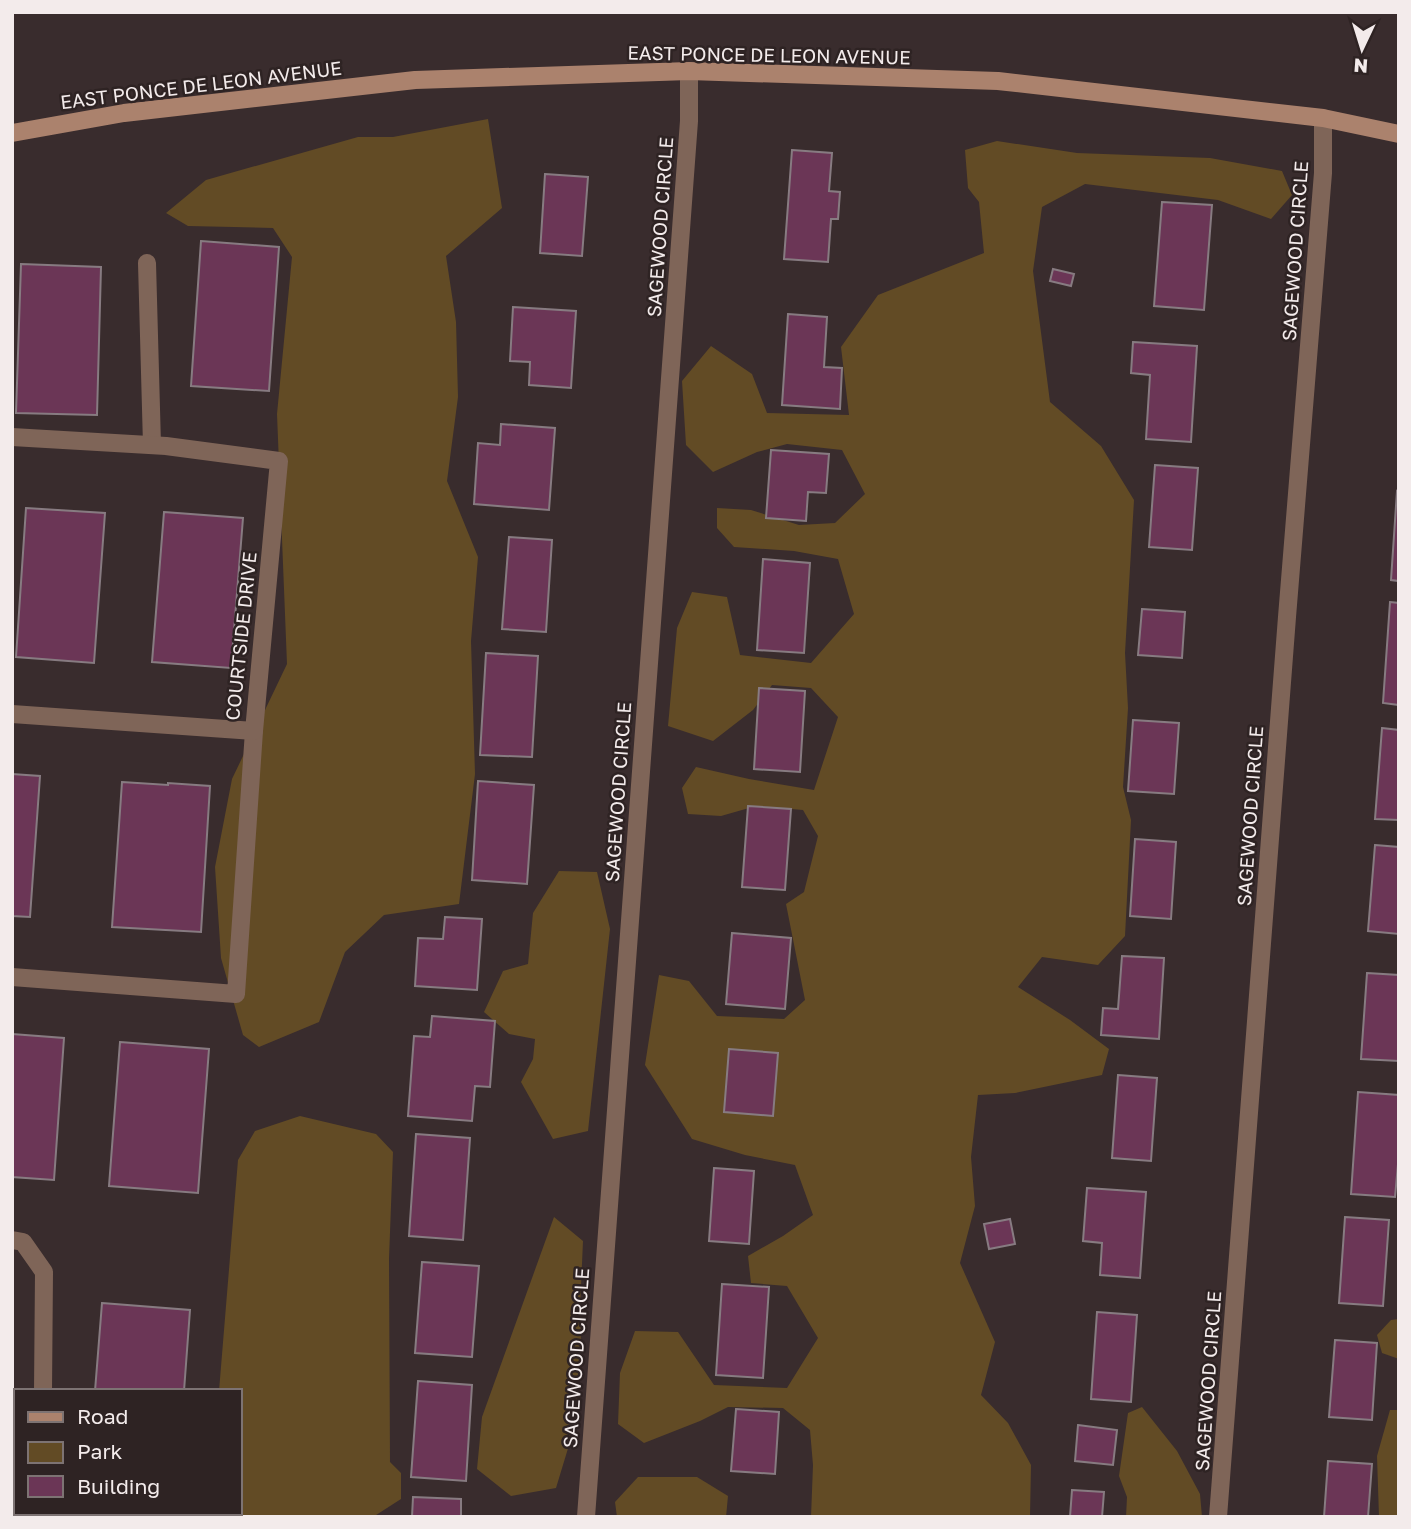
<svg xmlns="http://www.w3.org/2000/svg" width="1411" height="1529" viewBox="0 0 1411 1529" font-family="'Golos Text',sans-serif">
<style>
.green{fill:#624b25}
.building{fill:#6b3656;stroke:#877b81;stroke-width:2}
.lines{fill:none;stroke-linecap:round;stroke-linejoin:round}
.lane{stroke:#7f6558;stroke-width:18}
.street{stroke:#7f6558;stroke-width:18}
.secondary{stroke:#ab826d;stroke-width:18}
.labels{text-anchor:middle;stroke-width:5;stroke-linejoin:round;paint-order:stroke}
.street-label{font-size:19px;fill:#f3ebeb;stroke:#2e2323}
</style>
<rect width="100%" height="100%" fill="#392c2d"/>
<g class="green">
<polygon points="488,119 502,208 446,256 456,322 458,397 447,481 478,557 471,641 475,774 459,904 384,915 345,952 319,1022 259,1047 243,1035 221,958 215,867 232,779 287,664 277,414 292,257 273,228 188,226 166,213 206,180 358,137 393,137"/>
<polygon points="997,141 1077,153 1210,158 1282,171 1292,195 1271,219 1218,200 1085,184 1042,207 1033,271 1050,402 1101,446 1134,500 1125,653 1128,708 1123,787 1131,820 1125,936 1098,965 1042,957 1018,987 1070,1020 1109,1049 1102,1075 1015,1093 978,1095 971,1157 975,1206 960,1263 995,1342 981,1395 1008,1423 1031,1465 1030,1517 811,1517 813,1465 810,1430 783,1408 728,1407 700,1421 644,1443 618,1424 620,1373 635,1331 678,1332 714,1385 787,1388 818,1338 787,1286 751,1283 748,1256 783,1236 813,1215 795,1165 745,1155 692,1139 645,1065 659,975 689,981 717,1016 784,1019 805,1000 786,904 804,892 818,836 803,810 756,806 721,816 688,814 682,788 696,767 749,779 814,790 838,717 811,688 772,685 753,710 713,741 668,726 677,628 692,592 727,597 740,655 811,663 854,614 838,559 794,551 734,547 717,528 717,508 751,510 799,525 835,523 865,494 842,450 787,444 757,452 713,472 686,445 682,381 711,346 752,374 767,413 849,415 841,347 878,295 984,253 979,202 968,188 965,150"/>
<polygon points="559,871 597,872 610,929 588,1131 553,1139 521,1082 533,1059 535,1039 509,1034 484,1012 503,971 528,964 533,913"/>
<polygon points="300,1116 376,1134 393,1152 389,1259 390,1462 401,1473 401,1499 373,1517 209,1517 209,1513 240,1513 240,1391 219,1391 238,1160 255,1131"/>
<polygon points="554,1217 583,1241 580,1309 581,1344 576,1422 556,1488 511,1496 477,1469 482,1417"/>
<polygon points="1399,1319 1399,1359 1382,1353 1377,1335 1391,1320"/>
<polygon points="1142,1407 1177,1451 1200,1494 1202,1517 1126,1517 1127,1497 1119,1476 1128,1413"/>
<polygon points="1390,1410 1399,1410 1399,1517 1379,1517 1377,1456"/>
<polygon points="638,1477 697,1477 728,1496 726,1517 617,1517 615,1502"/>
</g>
<g class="building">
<polygon points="792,150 832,153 829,191 840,192 838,219 831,219 828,262 784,259"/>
<polygon points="545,174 588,177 582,256 540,253"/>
<polygon points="1162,202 1212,205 1204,310 1154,306"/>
<polygon points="201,241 279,247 269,391 191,386"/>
<polygon points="21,264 101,267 97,415 16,413"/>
<polygon points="1053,269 1074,274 1071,286 1050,281"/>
<polygon points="513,307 576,311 571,388 529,385 530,362 510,361"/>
<polygon points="788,314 827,317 824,367 842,368 840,409 782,405"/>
<polygon points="1133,342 1197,346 1191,442 1146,439 1150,375 1131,373"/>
<polygon points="501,424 555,428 549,510 474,504 478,443 500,445"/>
<polygon points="771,450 829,454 826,493 808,492 806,521 766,518"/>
<polygon points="1155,465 1198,468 1192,550 1149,547"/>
<polygon points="1397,491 1399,492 1399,581 1391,580"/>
<polygon points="26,508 105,513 94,663 16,657"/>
<polygon points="164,512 243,518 231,668 152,662"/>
<polygon points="509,537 552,540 546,632 502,629"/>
<polygon points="763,559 810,563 804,653 757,650"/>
<polygon points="1390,602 1399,603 1399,705 1383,703"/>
<polygon points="1142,609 1185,612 1182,658 1138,655"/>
<polygon points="486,653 538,656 532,757 480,755"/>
<polygon points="759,688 805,691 800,772 754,769"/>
<polygon points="1133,720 1179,723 1174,794 1128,791"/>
<polygon points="1382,728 1399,730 1399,820 1375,819"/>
<polygon points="12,774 40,776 30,917 12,916"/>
<polygon points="478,781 534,785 527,884 472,880"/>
<polygon points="122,782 168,785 168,783 210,786 201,932 112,927"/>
<polygon points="748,806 791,809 785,890 742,887"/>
<polygon points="1135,839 1176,842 1171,919 1130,916"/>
<polygon points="1375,845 1399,847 1399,934 1368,931"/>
<polygon points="445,917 482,919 477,990 415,986 418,938 443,939"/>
<polygon points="732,933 791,938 785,1009 726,1004"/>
<polygon points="1122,956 1164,958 1159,1039 1101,1035 1103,1008 1118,1009"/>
<polygon points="1367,973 1399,975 1399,1061 1361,1059"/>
<polygon points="432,1016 495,1021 490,1087 475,1086 472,1121 408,1116 414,1036 430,1037"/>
<polygon points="12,1034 64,1038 54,1180 12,1177"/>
<polygon points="120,1042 209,1049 198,1193 109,1186"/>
<polygon points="729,1049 778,1053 773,1116 724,1112"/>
<polygon points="1118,1075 1157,1078 1151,1161 1112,1158"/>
<polygon points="1358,1092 1399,1095 1399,1153 1395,1197 1351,1194"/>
<polygon points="416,1134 470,1138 463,1240 409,1236"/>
<polygon points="714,1168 754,1171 749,1244 709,1241"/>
<polygon points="1087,1188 1146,1192 1140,1278 1100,1275 1102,1243 1083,1241"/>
<polygon points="1345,1217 1389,1220 1383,1306 1339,1303"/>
<polygon points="1010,1219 1015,1244 989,1249 984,1224"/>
<polygon points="422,1262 479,1266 472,1357 415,1353"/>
<polygon points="722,1284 769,1287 763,1378 716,1375"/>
<polygon points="102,1303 190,1310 184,1391 95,1391"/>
<polygon points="1097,1312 1137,1315 1131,1402 1091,1399"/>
<polygon points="1335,1340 1377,1343 1372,1420 1329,1417"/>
<polygon points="418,1381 472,1385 466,1481 411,1477"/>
<polygon points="736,1409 779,1412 775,1474 731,1471"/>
<polygon points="1078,1425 1117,1430 1113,1465 1075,1461"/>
<polygon points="1328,1461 1372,1464 1368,1517 1324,1517"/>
<polygon points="1072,1490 1104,1492 1102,1517 1070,1517"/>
<polygon points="413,1497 461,1499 461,1517 412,1517"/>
</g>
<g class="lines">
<g class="lane">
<polyline points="147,263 152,445"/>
<polyline points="12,977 236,994 254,731"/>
<polyline points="12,1470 16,1472"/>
</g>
<g class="street">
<polyline points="12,437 166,446 279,461 254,731 12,714"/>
<polyline points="12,1240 23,1242 44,1272 43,1391"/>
<polyline points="12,1461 16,1458"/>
<polyline points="586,1517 689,121 689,71"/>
<polyline points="1218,1517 1287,617 1323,173 1323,118"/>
</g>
<polyline class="secondary" points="12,133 124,113 415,80 689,71 998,81 1323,118 1399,134"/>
</g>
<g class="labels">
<g class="street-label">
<text transform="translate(769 55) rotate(1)" y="7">EAST PONCE DE LEON AVENUE</text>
<text transform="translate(201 85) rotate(-7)" y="7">EAST PONCE DE LEON AVENUE</text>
<text transform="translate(660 227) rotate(-86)" y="7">SAGEWOOD CIRCLE</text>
<text transform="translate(1295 251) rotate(-86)" y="7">SAGEWOOD CIRCLE</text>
<text transform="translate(241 636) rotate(-84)" y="7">COURTSIDE DRIVE</text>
<text transform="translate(618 792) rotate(-86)" y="7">SAGEWOOD CIRCLE</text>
<text transform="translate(1250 816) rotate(-86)" y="7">SAGEWOOD CIRCLE</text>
<text transform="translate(576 1358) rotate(-86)" y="7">SAGEWOOD CIRCLE</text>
<text transform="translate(1208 1381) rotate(-86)" y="7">SAGEWOOD CIRCLE</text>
</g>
</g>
<rect width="1411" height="1529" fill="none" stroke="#f3ebeb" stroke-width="28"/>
<rect x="14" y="1389" width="228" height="126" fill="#2e2323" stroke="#7d7373" stroke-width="2"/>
<rect x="28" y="1412" width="35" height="10" fill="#ab826d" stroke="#7d7373" stroke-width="2"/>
<text x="77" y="1424" font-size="21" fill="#f3ebeb">Road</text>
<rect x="28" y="1442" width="35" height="21" fill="#624b25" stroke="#7d7373" stroke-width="2"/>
<text x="77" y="1459" font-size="21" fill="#f3ebeb">Park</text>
<rect x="28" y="1476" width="35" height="21" fill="#6b3656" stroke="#7d7373" stroke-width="2"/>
<text x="77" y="1494" font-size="21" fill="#f3ebeb">Building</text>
<g transform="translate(1362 49) rotate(184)" stroke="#2e2323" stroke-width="5" paint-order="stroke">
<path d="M0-5L12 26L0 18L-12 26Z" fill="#f3ebeb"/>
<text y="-10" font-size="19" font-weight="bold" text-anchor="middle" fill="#f3ebeb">N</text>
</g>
</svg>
